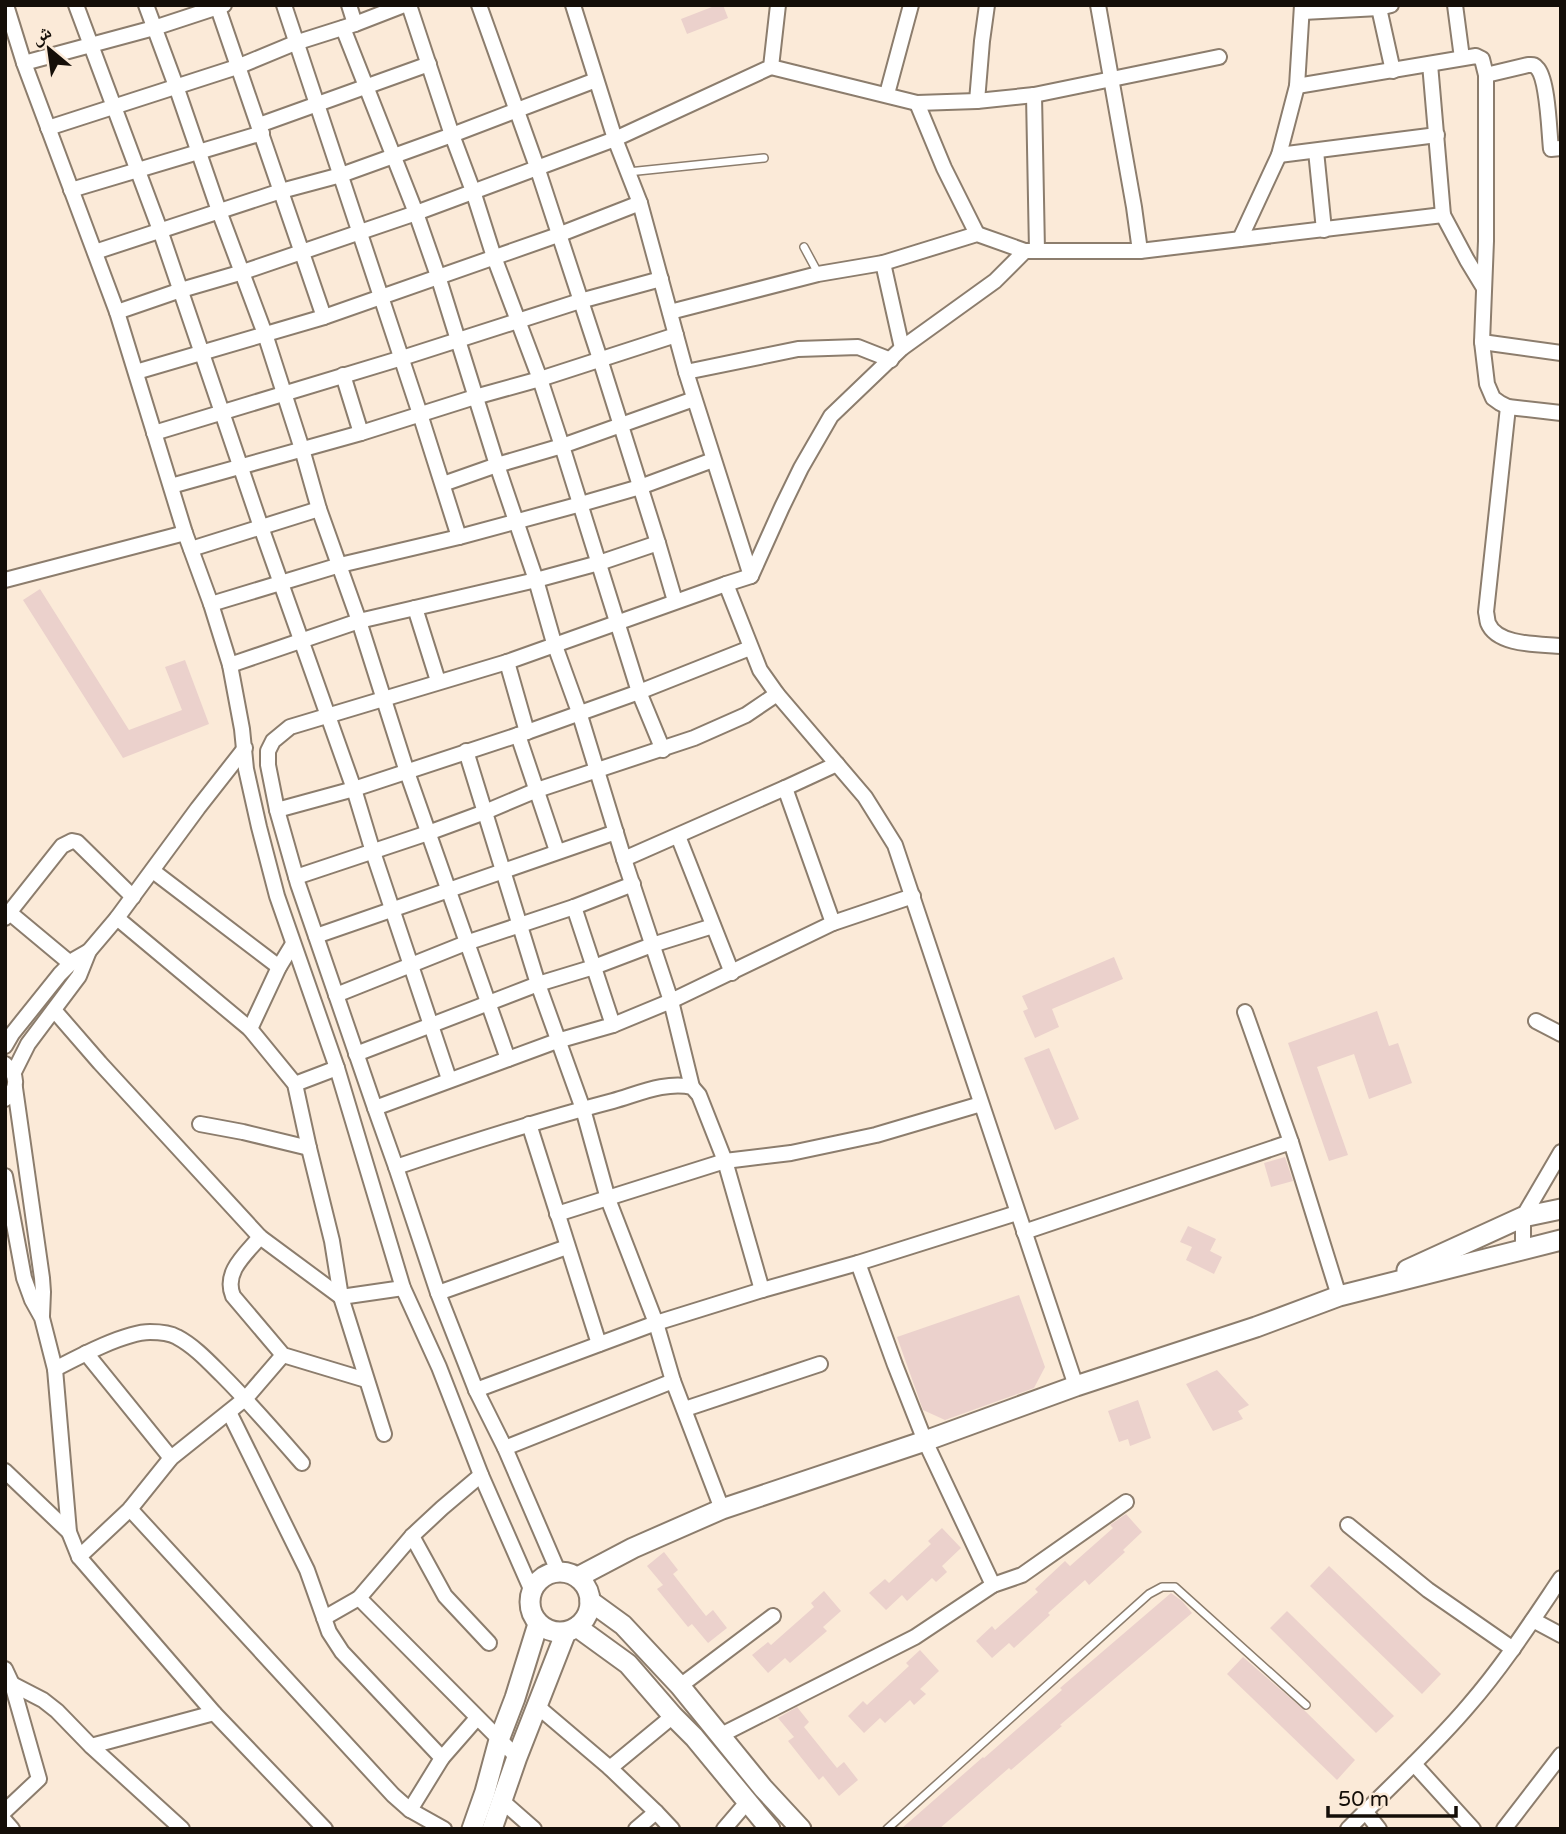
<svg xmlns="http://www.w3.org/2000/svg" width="1566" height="1834" viewBox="0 0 1566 1834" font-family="'Varela Round','Noto Naskh Arabic',sans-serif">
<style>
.building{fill:#ebd1cc}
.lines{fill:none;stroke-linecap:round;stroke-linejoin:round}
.lane-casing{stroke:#8c7d6d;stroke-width:10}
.street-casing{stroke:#8c7d6d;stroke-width:18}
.secondary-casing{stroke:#8c7d6d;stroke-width:23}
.lane{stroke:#fff;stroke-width:7}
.street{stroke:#fff;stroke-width:14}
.secondary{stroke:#fff;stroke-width:19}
</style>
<rect width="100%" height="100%" fill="#fbead8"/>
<g class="building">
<polygon points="717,5 723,5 728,18 687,34 681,19"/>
<polygon points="40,589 129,730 182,710 165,667 185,660 209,724 123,758 23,600"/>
<polygon points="1114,957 1123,979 1052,1009 1059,1027 1035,1038 1023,1011 1028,1009 1022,996"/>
<polygon points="1377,1011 1389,1046 1398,1043 1412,1083 1369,1099 1354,1054 1317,1067 1348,1155 1329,1161 1288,1043"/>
<polygon points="1049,1048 1079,1119 1055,1130 1024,1058"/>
<polygon points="1285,1157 1293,1181 1271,1187 1264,1163"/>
<polygon points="1188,1226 1216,1239 1210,1251 1222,1257 1214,1274 1186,1260 1192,1247 1180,1242"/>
<polygon points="1019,1295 1045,1367 1034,1388 945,1420 923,1410 897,1337"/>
<polygon points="1217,1370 1249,1405 1238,1411 1243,1419 1213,1431 1186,1384"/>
<polygon points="1138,1400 1151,1438 1130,1446 1128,1439 1119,1442 1108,1411"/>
<polygon points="1126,1514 1142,1532 1123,1550 1125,1552 1089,1585 1085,1580 1048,1613 1050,1615 1014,1648 1009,1643 992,1658 976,1641 992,1626 995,1630 1038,1592 1035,1589 1065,1561 1070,1566 1113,1528 1110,1525"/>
<polygon points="942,1528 961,1548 942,1566 947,1572 936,1582 932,1578 907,1601 902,1595 886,1610 869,1593 885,1579 889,1583 931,1544 928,1541"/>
<polygon points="664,1552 678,1570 673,1574 706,1616 713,1610 727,1628 708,1643 692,1624 688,1627 657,1589 663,1585 647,1566"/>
<polygon points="1329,1566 1441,1674 1422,1694 1310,1586"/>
<polygon points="824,1591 841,1611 823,1627 827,1631 790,1663 785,1658 768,1673 752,1655 768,1642 771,1645 814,1607 811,1603"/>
<polygon points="1171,1593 1182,1601 1192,1613 1060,1725 1062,1726 1011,1770 1009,1768 939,1829 901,1829 983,1757 984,1758 1062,1690 1060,1688"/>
<polygon points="1287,1611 1394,1716 1376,1733 1270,1628"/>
<polygon points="920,1650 939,1671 920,1689 926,1694 914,1705 910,1700 885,1723 880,1718 864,1733 848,1716 863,1701 867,1705 909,1666 906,1663"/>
<polygon points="1243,1657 1304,1710 1355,1760 1337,1780 1227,1674"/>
<polygon points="797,1707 809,1722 804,1727 837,1768 844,1762 858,1780 839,1796 823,1776 819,1780 788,1741 794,1737 778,1718"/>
</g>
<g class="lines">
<defs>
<g id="lane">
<polyline points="628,172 764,158"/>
<polyline points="804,247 818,273"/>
<polyline points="887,1829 1149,1594 1162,1587 1175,1587 1306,1705"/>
</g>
<g id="street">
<polyline points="6,5 24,63 117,312 185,533 211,604 230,665 242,729 246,769 259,827 277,896 337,1068 403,1288 439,1367 481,1475 531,1589"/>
<polyline points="76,5 160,230 261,527 354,789 373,852 449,1079"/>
<polyline points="146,5 176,86 219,211 265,334 302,449 319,509 359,621 407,772 508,1059"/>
<polyline points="217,5 324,317"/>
<polyline points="284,5 420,414 459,537"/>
<polyline points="349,5 355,24"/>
<polyline points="409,5 452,135 473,191 494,257 540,379 562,446 639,692 663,750"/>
<polyline points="573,5 615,139 640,203 686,372 751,576 726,584 760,670 777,694 865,797 895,845 1076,1386"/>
<polyline points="1098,5 1134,207 1140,251"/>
<polyline points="1455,5 1462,58"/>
<polyline points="1379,8 1393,71"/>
<polyline points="1303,12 1379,8 1391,5"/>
<polyline points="343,28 416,213 438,276 497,465 536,580 554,643 579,712 624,859 671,1001 833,923 913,896"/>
<polyline points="24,63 154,28 224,5"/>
<polyline points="1430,64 1443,215 1467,260 1484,288"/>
<polyline points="771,67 917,103 977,101 1034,95 1219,57"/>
<path d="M1486 75 1528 65C1533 65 1534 64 1538 69 1548 82 1549 131 1551 149L1561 148"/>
<polyline points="1297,86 1476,56 1482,59 1486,75 1486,241 1482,342 1487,384 1493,398 1500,403 1508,407 1561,413"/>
<polyline points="887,94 911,5"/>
<polyline points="1034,95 1037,251"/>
<polyline points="977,101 982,41 987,5"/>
<polyline points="917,103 944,168 977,234"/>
<polyline points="259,125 429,64"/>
<polyline points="48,128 237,67 295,43 355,24 404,5"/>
<polyline points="1316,151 1324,230"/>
<polyline points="1279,155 1437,135"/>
<polyline points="71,190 262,133"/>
<polyline points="1240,239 1279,155 1297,86 1302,5"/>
<polyline points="95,252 281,191 341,175 452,135 596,80"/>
<polyline points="883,263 902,348"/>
<polyline points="117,312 181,290 243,272 416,213 615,139 771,67 778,5"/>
<polyline points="670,312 818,274 883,263 977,234 1025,251 1140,251 1443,215"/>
<polyline points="1482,342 1561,353"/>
<polyline points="136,372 324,317 558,235 640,203"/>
<polyline points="686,372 798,349 858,347 891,360"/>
<polyline points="343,375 361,433"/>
<path d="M1508 407 1486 612C1487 616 1487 620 1488 623 1497 646 1540 644 1561 646"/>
<polyline points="154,433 402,358 580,301 661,279"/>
<polyline points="443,484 497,465 562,446 694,399"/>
<polyline points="171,486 361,433 475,397 540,379 676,335"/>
<polyline points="658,543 675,601"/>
<polyline points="191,549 319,509"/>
<polyline points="751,576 782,507 801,468 831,416 902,348 995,281 1025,251"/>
<polyline points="5,580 185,533"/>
<polyline points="211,604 340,565 459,537 581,504 640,487 713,460"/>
<polyline points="415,608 438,681"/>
<polyline points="507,662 527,732"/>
<polyline points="230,665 359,621 536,580 599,563 658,543 600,359 537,167 479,5"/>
<polyline points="518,735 557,851"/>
<polyline points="466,751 538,984 583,1109 608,1199 656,1323 673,1381 722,1509"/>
<polyline points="785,788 837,764"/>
<polyline points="277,810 354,789 527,732 639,692 750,648"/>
<polyline points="678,836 732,973"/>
<polyline points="624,859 785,788 833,923"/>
<polyline points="153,871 279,967"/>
<polyline points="296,877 428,833 485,812 537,790 694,738 746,715 777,694"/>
<polyline points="10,913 70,963"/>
<polyline points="5,918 62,846 72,841 77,842 133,897"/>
<polyline points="117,918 250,1029 295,1084 309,1148 332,1241 341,1297 384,1434"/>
<polyline points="316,936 616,832"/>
<polyline points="336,995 466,943 574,907 633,884"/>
<polyline points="54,1010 100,1063 260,1237 341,1297 403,1288"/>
<polyline points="1245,1012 1291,1142 1339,1296"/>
<polyline points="1536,1021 1561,1034"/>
<polyline points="613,1025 671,1001 692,1087"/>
<polyline points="250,1029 279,967 293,944"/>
<polyline points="5,1046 12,1034 60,974 75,959 89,951 117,918 198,808 245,748"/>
<polyline points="356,1054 538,984 594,967 652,945 713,926"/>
<path d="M5 1064C18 1074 19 1089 5 1099"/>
<polyline points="14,1072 28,1044 79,976 89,951"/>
<polyline points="295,1084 337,1068"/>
<polyline points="15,1088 42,1278 43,1292 42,1316"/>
<polyline points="375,1108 557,1041 613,1025 574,907"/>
<polyline points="200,1124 243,1132 309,1148"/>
<polyline points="529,1124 599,1344"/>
<path d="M396 1167C468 1143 540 1120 613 1101 638 1094 666 1081 692 1087L699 1095 725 1161 762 1290"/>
<polyline points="5,1176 24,1278 32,1300 42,1318 55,1369 69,1532 79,1557 214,1713 325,1829"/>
<polyline points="557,1214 725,1161 791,1153 876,1135 981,1104"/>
<polyline points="1024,1232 1291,1142"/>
<path d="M260 1237C246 1254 223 1272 233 1296L283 1355 366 1380"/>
<polyline points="1523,1249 1523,1217 1561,1152"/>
<polyline points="858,1263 895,1365 925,1441 993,1585"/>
<polyline points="438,1293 567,1247"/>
<polyline points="86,1353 171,1458"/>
<path d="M55 1369C78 1357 125 1332 150 1332 158 1332 170 1333 177 1337 194 1346 208 1361 222 1375 250 1403 276 1433 302 1463"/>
<polyline points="476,1390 656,1323 762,1290 858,1263 1017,1213"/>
<polyline points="685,1409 820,1364"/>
<polyline points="229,1412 307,1570 329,1632 342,1652 442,1758 410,1810"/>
<polyline points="505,1448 673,1381"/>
<polyline points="5,1471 69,1532"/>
<polyline points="130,1509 393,1795 410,1810 444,1829"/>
<polyline points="1348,1525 1428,1590 1513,1649"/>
<polyline points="412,1536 445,1596 489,1643"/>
<polyline points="79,1557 130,1509 171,1458 246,1398 283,1355"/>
<polyline points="558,1571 505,1448 476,1390 438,1293 396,1167 375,1108 298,884 277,810 268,765 268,751 273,741 290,727 507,662 726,584"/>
<polyline points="359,1598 517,1757"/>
<polyline points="324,1618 359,1598 412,1536 442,1508 481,1475"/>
<polyline points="1533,1620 1561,1635"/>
<polyline points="5,1669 12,1684 39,1779 5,1811"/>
<polyline points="12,1684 43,1700 57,1711 91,1746 182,1829"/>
<polyline points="680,1686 773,1616"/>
<polyline points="537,1706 610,1768 656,1812 636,1829"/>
<polyline points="721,1735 915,1637 993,1585 1022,1575 1126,1502"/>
<polyline points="91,1746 214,1713"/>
<polyline points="442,1758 477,1718"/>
<polyline points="1414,1764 1473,1829"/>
<polyline points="610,1768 673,1716"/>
<polyline points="501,1800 534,1829"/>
<polyline points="1365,1811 1379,1829"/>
<polyline points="656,1812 672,1829"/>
<polyline points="5,1821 12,1829"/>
<polyline points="724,1829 748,1801"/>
<path d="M1348 1829C1388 1788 1432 1749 1469 1705 1503 1666 1532 1621 1561 1578"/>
<polyline points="1504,1829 1561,1755"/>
</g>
<g id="secondary">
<polyline points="1407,1270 1523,1217 1561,1209"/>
<circle cx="560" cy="1602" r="30"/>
<polyline points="578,1577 633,1548 722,1509 925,1441 1076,1386 1256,1327 1339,1296 1561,1240"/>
<polyline points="590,1601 623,1625 680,1686 763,1788 801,1829"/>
<polyline points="577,1627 628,1664 673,1716 694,1737 770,1829"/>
<polyline points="472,1829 485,1792 499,1740 515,1698 538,1624"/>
<polyline points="492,1829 517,1757 566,1632"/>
</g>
</defs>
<use href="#lane" class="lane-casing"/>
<use href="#street" class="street-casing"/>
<use href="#secondary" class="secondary-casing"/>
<use href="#lane" class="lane"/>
<use href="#street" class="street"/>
<use href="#secondary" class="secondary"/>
</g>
<rect width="1566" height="1834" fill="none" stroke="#140e08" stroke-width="14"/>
<g transform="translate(49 49) rotate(331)" stroke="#fbead8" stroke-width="5" paint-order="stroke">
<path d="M0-5L12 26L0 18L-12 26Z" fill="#140e08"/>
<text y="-10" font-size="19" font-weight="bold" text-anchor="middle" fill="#140e08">ش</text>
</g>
<path d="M1328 1806v10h128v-10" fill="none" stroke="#140e08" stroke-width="3.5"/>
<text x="1338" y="1806" font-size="21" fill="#140e08" stroke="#fbead8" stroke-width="5" paint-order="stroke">50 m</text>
</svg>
